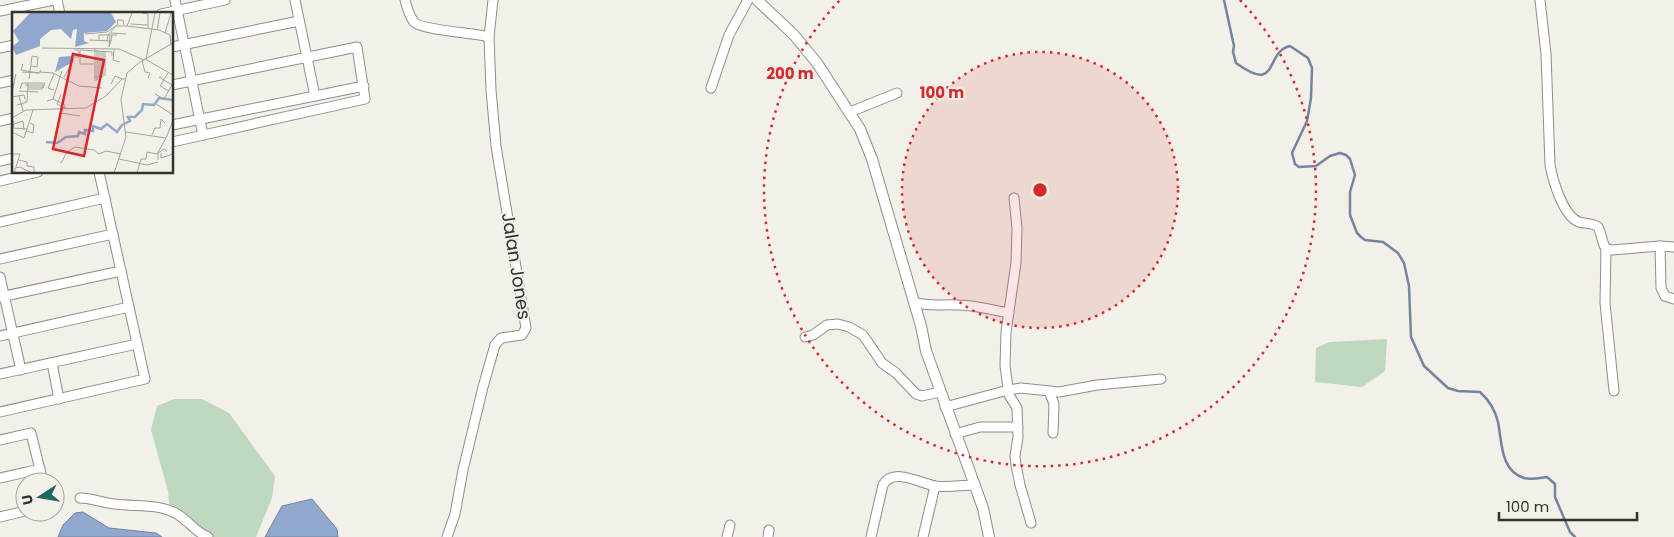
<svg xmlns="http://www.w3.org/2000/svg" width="1674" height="537" viewBox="0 0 1674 537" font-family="Poppins,sans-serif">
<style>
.green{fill:#bed7bf}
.water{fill:#90a8ce;stroke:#74859e}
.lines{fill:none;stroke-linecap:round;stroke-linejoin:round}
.stream{stroke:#74859e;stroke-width:2.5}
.minor-casing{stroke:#908c87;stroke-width:11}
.tertiary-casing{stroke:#908c87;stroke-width:12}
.minor{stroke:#fff;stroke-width:9}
.tertiary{stroke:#fff;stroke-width:10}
.ring{fill:none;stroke:#d62828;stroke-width:2.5;stroke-dasharray:2.5 5}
.labels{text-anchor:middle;stroke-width:4;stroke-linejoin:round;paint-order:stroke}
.street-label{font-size:18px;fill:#33322f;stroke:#f3efe9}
.inset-river{fill:none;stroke:#90a8ce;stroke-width:2.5}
.inset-road{fill:none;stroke:#a6a39f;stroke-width:1}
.view{fill:#d62828;fill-opacity:0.15;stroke:#d62828;stroke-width:2.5}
.inset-edge{fill:none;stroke:#33322f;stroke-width:2.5}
.centre{fill:#d62828;stroke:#f3efe9;stroke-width:2.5}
.ring-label{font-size:15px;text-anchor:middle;font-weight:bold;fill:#d62828;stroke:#f3efe9;stroke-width:4;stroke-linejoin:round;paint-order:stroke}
</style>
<rect width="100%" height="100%" fill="#f3efe9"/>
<g class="green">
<polygon points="1387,339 1385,371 1362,387 1315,382 1316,348 1330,342"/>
<polygon points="174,399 202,399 229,413 275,476 272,498 256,537 203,537 170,514 168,491 151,430 157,406"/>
</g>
<g class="water">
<polygon points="312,499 337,529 338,537 265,537 282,506"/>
<polygon points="83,512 109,528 156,533 162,537 58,537 63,525 75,513"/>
</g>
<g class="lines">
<path class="stream" d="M1224 0 1234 46 1233 52 1236 63C1280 95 1264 52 1290 46L1308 58 1312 68 1311 98 1307 121 1292 153 1295 164 1299 167 1316 166 1330 156 1340 153 1346 155 1350 159 1355 175 1350 192V215L1357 233 1361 237 1365 240 1383 242 1398 253 1404 263 1409 286 1411 337 1424 366 1448 388 1458 391 1480 392C1489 400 1495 410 1498 422 1502 441 1500 471 1524 478 1531 480 1540 478 1547 477L1555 484V497L1570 532 1575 537"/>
<defs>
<g id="minor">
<polyline points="57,0 60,14"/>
<polyline points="175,0 203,135"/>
<polyline points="295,0 315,96"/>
<path d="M405 0C407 7 409 16 414 22 421 30 475 33 489 37"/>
<path d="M1540 0 1546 54 1550 165C1553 181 1563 216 1579 222 1585 224 1594 223 1598 227 1601 232 1602 243 1606 249L1612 250 1660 246 1661 288 1665 296 1674 299"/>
<polyline points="0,11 54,0"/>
<polyline points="161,14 225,0"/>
<polyline points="172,47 299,21"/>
<polyline points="0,48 14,45"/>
<polyline points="0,83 14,80"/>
<polyline points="172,85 357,47 365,99 172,142"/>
<polyline points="711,88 729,35 748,0"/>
<polyline points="850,112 897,93"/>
<polyline points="0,121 14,118"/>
<polyline points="172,125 364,86"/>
<polyline points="0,161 14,158"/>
<polyline points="0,181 38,172"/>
<polyline points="1014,198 1017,228 1016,263 1006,332 1005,366 1009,395 1017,408 1018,437 1015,456 1016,465 1020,485 1031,523"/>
<polyline points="0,222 105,198"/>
<polyline points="1660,246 1674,247"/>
<polyline points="1606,249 1605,303 1614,391"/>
<polyline points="0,259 113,234"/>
<polyline points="0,277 21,370"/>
<polyline points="0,297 121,271"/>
<path d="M914 302C929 307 943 304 958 305 975 305 992 310 1009 313"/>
<polyline points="0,336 129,307"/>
<polyline points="805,337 813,335 827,325 838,324 849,327 863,335 882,363 896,373 916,394 922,396 940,392"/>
<polyline points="52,363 59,399"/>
<polyline points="0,374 137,344"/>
<polyline points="1049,391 1054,404 1053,433"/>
<polyline points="945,407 1008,390 1021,388 1059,392 1097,385 1161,379"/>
<polyline points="0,412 145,379 99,172"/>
<polyline points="955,434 980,427 1018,427"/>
<polyline points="0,440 31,433 43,482"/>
<polyline points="0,478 40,469"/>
<path d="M80 498C92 498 103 503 115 504 136 507 158 503 177 514 189 521 195 532 208 537"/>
<polyline points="0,517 25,511"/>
<polyline points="447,537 455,514 463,470 483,387 495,345 501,338 522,335 526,328 496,146 491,90 489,37 493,0"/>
<polyline points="727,537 730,525"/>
<polyline points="768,537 769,530"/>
<path d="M871 537 883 485C893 467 920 483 935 486 947 488 962 485 975 485"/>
<polyline points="923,537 935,486"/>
</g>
<polyline id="tertiary" points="757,0 794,35 817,63 860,129 872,159 921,326 926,351 983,508 989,537"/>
</defs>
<use href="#minor" class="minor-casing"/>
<use href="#tertiary" class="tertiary-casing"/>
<use href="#minor" class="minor"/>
<use href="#tertiary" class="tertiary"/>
</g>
<circle cx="1040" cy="190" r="138" fill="#d62828" fill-opacity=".12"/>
<g class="ring">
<circle cx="1040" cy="190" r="138"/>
<path d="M1240 0A276 276 0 1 1 840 0"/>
</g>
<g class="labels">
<g class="street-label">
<text transform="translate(516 266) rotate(81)" y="6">Jalan Jones</text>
</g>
</g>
<g transform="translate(12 12)">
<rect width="161" height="161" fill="#f3efe9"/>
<path d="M18 1H99L104 10 95 19 72 21V29L77 31 63 35 65 17 61 18 59 27 49 17 39 18 28 27V34L4 43 0 35 7 29 1 19ZM59 44V51L43 60 47 45Z" fill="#90a8ce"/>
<path class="inset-river" d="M110 113 118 109 116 105H123L130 98 131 92 142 93 147 86 161 88M34 130 45 131 54 125 66 124 67 120 73 122V118L81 119V114L89 117 95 112 105 120 110 113"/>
<path class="inset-road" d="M120 1 115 14 147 18 158 23 159 32M130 1 136 2V16M119 12 135 13M106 13 105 8H111L112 13M145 18 148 1M99 21 114 22M153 21 159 1M73 22 95 20 105 13M98 23 97 35 99 29M77 28 99 29 100 23M87 29V23H105M95 29 96 23 104 14H115M30 36 107 37 132 48M102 37 101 48 108 50M62 38H67V45H62M68 38 100 40V44M68 39V52H82M89 39V65M133 47 161 63M134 47 143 1M130 49 133 60 138 61 136 66M11 52 9 58 27 61 29 58M10 60 27 61M28 60 41 61 67 74 90 76M156 61 148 74 157 79M42 62 36 76 42 78M93 64V39M52 65 62 47M83 65H91V39M87 65V39M147 65 160 73M17 67 20 44 26 45 25 55 19 54M83 67V37M82 68H85V38M99 72 103 64 110 67M13 73H33M16 75H32M8 77 10 71H33L30 77H16M7 79 26 80M0 80 4 62M49 82 45 92 53 96M143 82 152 87 161 71M7 84 11 99M0 85 12 83 13 87M41 87 53 93V97M35 89 41 87 50 59M144 92 161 103M5 93 15 90 16 71M49 101 68 104M0 106 14 98 74 96 94 84 110 67H114M0 106 2 112 11 109 12 118M2 112 1 116 15 117M15 119 21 121 22 113 18 111M0 120 12 126 21 98M114 120 154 126 161 109M140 123 143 116H148L149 107 153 111M149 141V146L161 142M0 142H8L4 155M107 147 135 153 146 150M7 148 15 150V154L22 155V160L27 161M146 148V141L152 137 155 140M49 151 55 140 63 135 82 138 87 142 94 139 109 142M3 161V156L8 155 20 161M102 161 114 125 109 87 115 61 128 50 161 31M125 161 129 147H134L135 140 145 142 154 126"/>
<path class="view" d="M61 42 92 48 72 144 41 137Z"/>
<rect width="161" height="161" class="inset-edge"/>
</g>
<circle cx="1040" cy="190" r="8" class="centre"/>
<g class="ring-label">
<text x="790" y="79">200 m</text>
<text x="942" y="98">100 m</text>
</g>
<g transform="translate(40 497) rotate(258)"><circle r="24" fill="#f3efe9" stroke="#a6a39f"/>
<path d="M0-4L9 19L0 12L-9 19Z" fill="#20685e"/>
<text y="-8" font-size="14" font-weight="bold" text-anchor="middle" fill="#33322f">U</text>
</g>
<path d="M1499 512v8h138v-8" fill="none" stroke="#33322f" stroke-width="2.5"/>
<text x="1506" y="512" font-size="15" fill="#33322f" stroke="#f3efe9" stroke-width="4" paint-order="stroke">100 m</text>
</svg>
